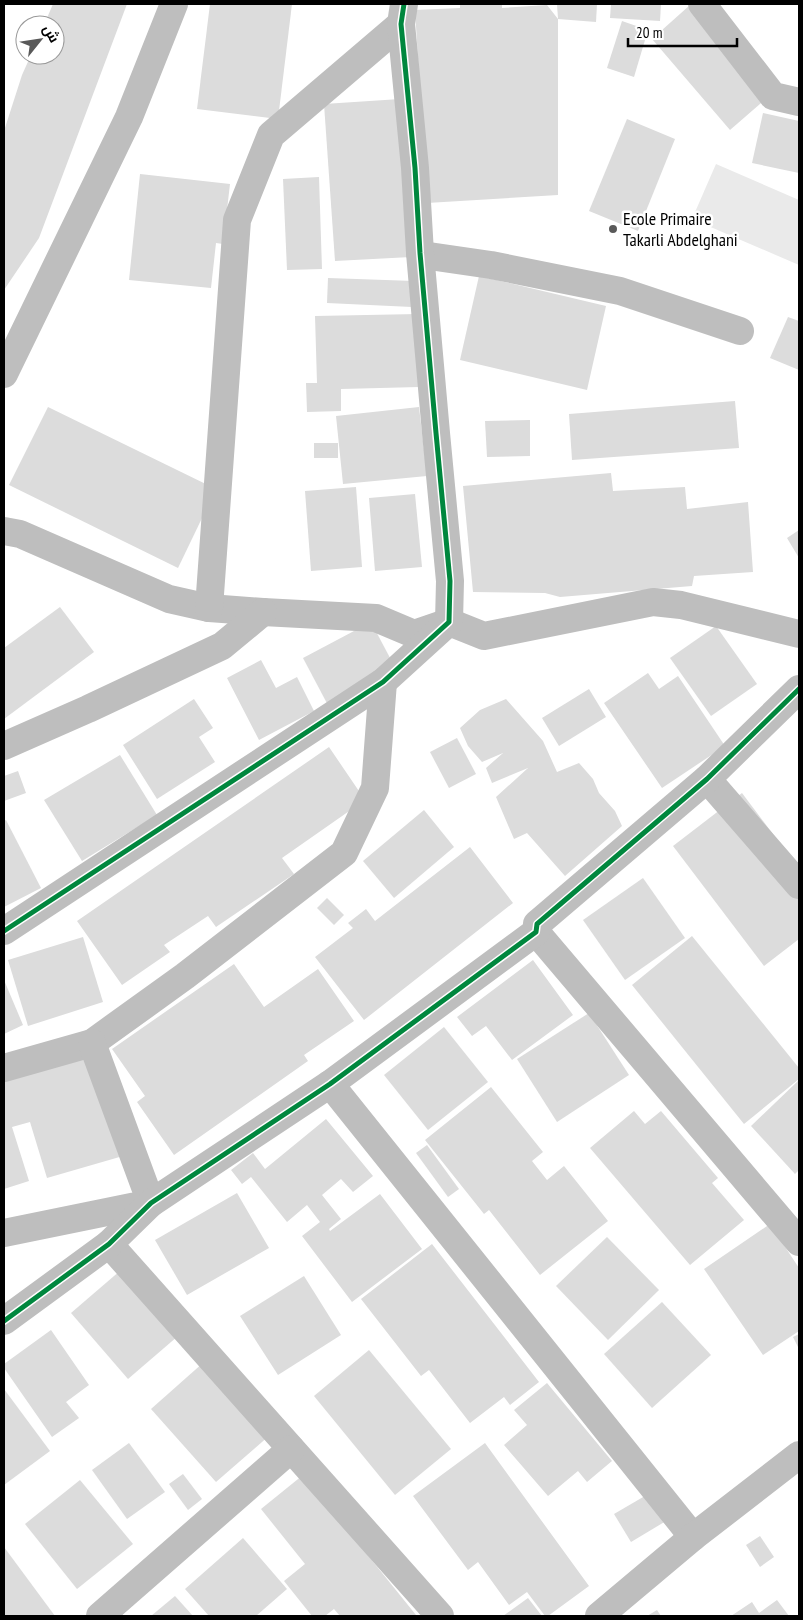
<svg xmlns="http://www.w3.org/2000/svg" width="803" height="1620" viewBox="0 0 803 1620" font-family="'PT Sans Narrow',Cairo,sans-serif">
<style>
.green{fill:#eaeaea}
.building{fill:#dcdcdc}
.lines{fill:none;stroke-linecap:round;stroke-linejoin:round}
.minor{stroke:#bebebe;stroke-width:28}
.cycleway-casing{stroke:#fff;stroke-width:8}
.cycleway{stroke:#00873e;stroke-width:5}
.poi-dot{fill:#595959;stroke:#fff;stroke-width:2}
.labels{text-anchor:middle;stroke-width:5;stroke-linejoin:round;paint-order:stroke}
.poi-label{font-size:18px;fill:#000;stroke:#fff;text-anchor:start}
</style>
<rect width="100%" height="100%" fill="#fff"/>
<polygon class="green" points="716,164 799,200 799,265 692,219"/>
<g class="building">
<polygon points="53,4 127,4 39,238 4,290 4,131 22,75 31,55 55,55 55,25 44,25"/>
<polygon points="210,4 292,4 278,119 197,109"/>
<polygon points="460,4 502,4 502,8 547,5 558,19 558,195 427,203 415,10 460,8"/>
<polygon points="557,4 597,4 596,22 558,19"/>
<polygon points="611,4 661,4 660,21 610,18"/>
<polygon points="690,5 768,97 730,130 652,39"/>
<polygon points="622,21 648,30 634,77 607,68"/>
<polygon points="400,99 411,257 335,261 324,104"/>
<polygon points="763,113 799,121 799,173 752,163"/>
<polygon points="627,119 675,139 638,231 589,211"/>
<polygon points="140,174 230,184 223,244 216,243 211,288 129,280"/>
<polygon points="319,177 322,269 287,270 283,179"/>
<polygon points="479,276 606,306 587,390 460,360"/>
<polygon points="328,278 414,281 412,307 327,303"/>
<polygon points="418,314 419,387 341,389 341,411 307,412 306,383 317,383 315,316"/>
<polygon points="788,317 799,321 799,370 770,358"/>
<polygon points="735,401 739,448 572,460 569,414"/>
<polygon points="48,407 216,489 178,568 9,485"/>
<polygon points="419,407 427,476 343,484 336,416"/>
<polygon points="530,420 530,456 487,457 485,421"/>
<rect x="314" y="443" width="24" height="15"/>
<polygon points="611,473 613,491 685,487 687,509 748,502 753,572 694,576 692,586 560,597 545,593 473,592 463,486"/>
<polygon points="356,487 362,567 311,571 305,491"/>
<polygon points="415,494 422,567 375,571 369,498"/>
<polygon points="799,530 799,558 787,538"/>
<polygon points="60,607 94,652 4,719 4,648"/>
<polygon points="371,622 398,673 330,709 303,658"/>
<polygon points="716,626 757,684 711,716 670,658"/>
<polygon points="261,660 276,688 297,677 314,711 259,740 227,678"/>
<polygon points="648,673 659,689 678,676 725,746 662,788 604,703"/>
<polygon points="589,689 606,717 559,746 542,718"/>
<polygon points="194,699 213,728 199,737 215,762 157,799 123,745"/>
<polygon points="506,699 543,741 557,772 579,763 593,779 599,793 615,811 622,826 565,876 527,833 514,839 496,797 528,768 492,783 486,768 503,753 482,762 468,746 460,728 480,710"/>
<polygon points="457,738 476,774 449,788 430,752"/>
<polygon points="329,747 365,800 282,858 294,874 216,927 208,916 164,945 170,952 122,985 77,921"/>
<polygon points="120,755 157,815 82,861 44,800"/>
<polygon points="18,771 26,793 4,801 4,776"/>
<polygon points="742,793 788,854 799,896 799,939 764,966 673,846"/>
<polygon points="424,810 454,847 394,898 363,861"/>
<polygon points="6,820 41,888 4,907 4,821"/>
<polygon points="470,847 513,903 364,1020 315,957 353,928 348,923 366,909 375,921"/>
<polygon points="643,878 685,938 625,980 583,920"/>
<polygon points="327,898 344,915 334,925 317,908"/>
<polygon points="692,936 799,1068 799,1079 744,1124 632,985"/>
<polygon points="83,937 103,1002 28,1026 8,960"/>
<polygon points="533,960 573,1015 512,1060 486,1026 472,1036 457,1017"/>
<polygon points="234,964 264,1007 318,969 354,1021 304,1055 308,1061 174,1155 137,1102 145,1096 112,1049"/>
<polygon points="4,980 23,1025 4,1034"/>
<polygon points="589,1013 629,1075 557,1122 517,1059"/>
<polygon points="444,1027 488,1082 428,1130 384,1075"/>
<polygon points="91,1052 123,1156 47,1178 30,1122 12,1127 29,1181 4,1189 4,1079"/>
<polygon points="799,1080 799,1170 795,1174 751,1126"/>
<polygon points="491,1087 543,1152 532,1161 547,1180 564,1166 608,1221 540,1275 489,1210 484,1214 425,1140"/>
<polygon points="634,1111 645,1124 661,1111 718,1178 712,1183 744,1220 690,1265 590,1148"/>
<polygon points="326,1119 373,1176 353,1192 341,1179 322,1195 341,1219 329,1229 330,1231 380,1194 422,1249 352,1302 302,1236 320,1222 307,1205 287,1222 251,1177 242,1184 231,1170 253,1153 265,1169"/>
<polygon points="427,1145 459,1189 448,1197 416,1153"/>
<polygon points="237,1193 269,1248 187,1295 155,1240"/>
<polygon points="770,1224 799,1268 799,1331 763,1355 704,1269"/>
<polygon points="607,1237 659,1290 608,1340 556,1286"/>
<polygon points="432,1244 539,1382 510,1405 504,1397 470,1423 429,1370 421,1376 361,1299"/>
<polygon points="121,1270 178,1336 128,1379 71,1313"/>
<polygon points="304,1276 341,1335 278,1375 240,1316"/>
<polygon points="662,1302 711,1355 652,1408 604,1354"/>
<polygon points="51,1330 89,1385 66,1402 79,1418 52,1437 4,1368 4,1364"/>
<polygon points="799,1334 799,1349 793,1337"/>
<polygon points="369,1350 451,1449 395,1495 314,1396"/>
<polygon points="204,1362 270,1435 216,1482 151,1409"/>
<polygon points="547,1383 612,1461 587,1482 578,1471 548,1496 504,1445 527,1425 514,1410"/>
<polygon points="4,1389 50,1451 4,1485"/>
<polygon points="129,1443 165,1492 127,1519 92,1470"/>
<polygon points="485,1443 589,1586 548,1616 545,1616 527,1592 509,1605 478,1562 468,1570 413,1496"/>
<polygon points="183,1474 202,1499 188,1510 169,1484"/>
<polygon points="303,1475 416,1615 414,1616 340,1616 334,1609 325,1616 312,1616 284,1581 305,1564 261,1509"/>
<polygon points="80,1480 133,1544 77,1589 25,1524"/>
<polygon points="650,1493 666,1521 631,1542 614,1514"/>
<polygon points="760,1536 774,1557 760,1567 746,1545"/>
<polygon points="243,1538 287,1589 256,1616 209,1616 185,1589"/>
<polygon points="4,1547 55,1616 4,1616"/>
<polygon points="175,1596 193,1616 151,1616"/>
<polygon points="528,1598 542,1616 503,1616"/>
<polygon points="777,1600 789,1616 731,1616 752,1602 759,1613"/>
<polygon points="657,1610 661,1616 647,1616"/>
</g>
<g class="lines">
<g class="minor">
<polyline points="702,4 773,96 799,102"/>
<polyline points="420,253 429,256 491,265 620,291 740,331"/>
<polyline points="4,374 129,117 174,4"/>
<polyline points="4,531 20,534 169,599 209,608 263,612 376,618 414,634 449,622 484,636 653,602 681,605 799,634"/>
<polyline points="209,608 237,220 271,135 401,24"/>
<polyline points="4,746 88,709 222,646 263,612"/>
<polyline points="707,779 799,885"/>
<polyline points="4,931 383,682 449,622 450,581 436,433 420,253 415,168 401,24 404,4"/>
<polyline points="536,932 799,1242"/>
<polyline points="4,1068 92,1043 185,976 344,853 375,788 383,682"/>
<polyline points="330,1084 693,1537"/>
<polyline points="4,1233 151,1203 92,1043"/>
<polyline points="109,1244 440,1616"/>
<polyline points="4,1321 109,1244 151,1203 330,1084 536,932 537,924 707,779 799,689"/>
<polyline points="100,1616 291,1449"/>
<polyline points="599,1616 693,1537 799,1455"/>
</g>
<defs>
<g id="cycleway">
<polyline points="4,931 383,682 449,622 450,581 436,433 420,253 415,168 401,24 404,4"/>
<polyline points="4,1321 109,1244 151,1203 330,1084 536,932 537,924 707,779 799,689"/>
</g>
</defs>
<use href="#cycleway" class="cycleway-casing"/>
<use href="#cycleway" class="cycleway"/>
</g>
<circle class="poi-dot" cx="613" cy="229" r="5"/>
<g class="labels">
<g class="poi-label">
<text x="623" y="225">Ecole Primaire<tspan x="623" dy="21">Takarli Abdelghani</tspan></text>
</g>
</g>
<rect width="803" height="1620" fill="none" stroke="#000000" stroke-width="10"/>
<g transform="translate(40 40) rotate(60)"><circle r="24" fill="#ffffff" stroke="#999999"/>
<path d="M0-4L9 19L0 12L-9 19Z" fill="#595959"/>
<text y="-8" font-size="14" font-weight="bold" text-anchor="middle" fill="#000000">ش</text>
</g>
<path d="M628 38v8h109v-8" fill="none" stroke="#000000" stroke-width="2.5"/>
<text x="636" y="38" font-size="15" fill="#000000" stroke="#ffffff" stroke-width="4" paint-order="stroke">20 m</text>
</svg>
